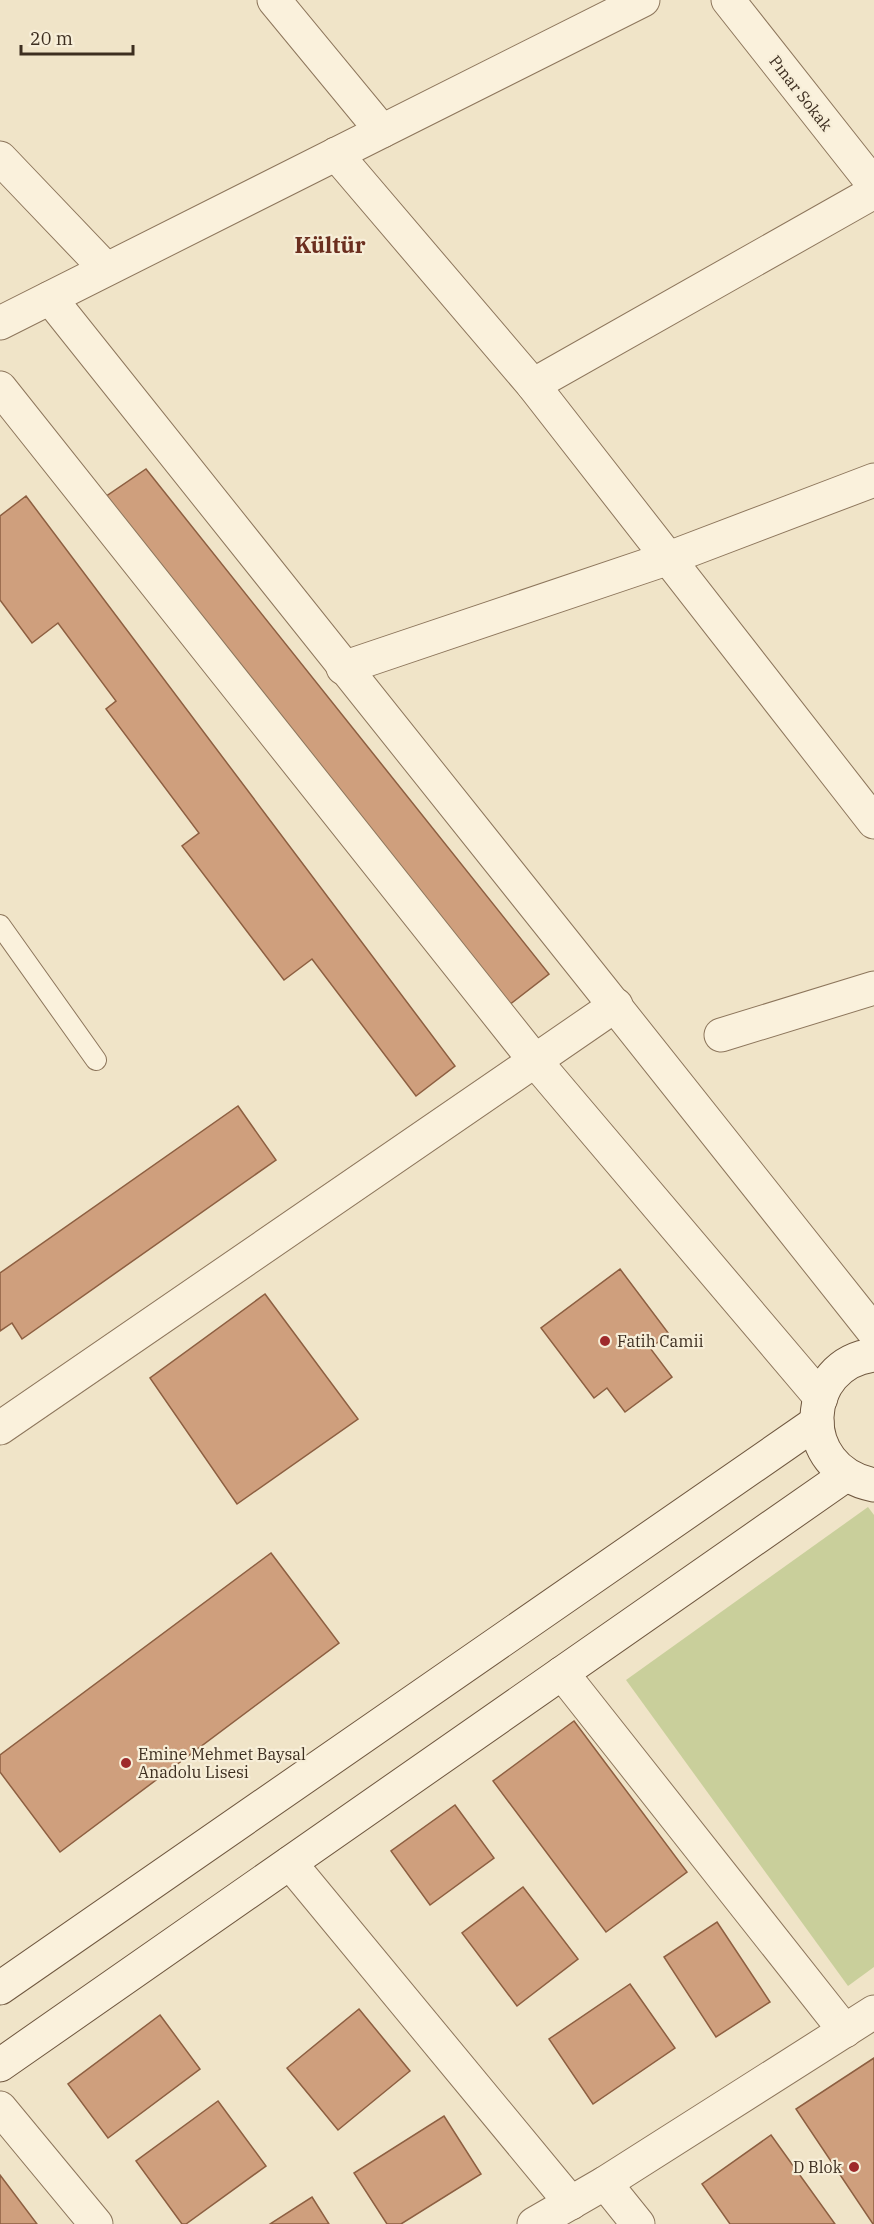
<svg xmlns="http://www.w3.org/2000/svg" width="874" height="2224" viewBox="0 0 874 2224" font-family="'IBM Plex Serif',serif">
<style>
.green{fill:#c9cf9b}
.building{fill:#cf9f7d;stroke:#8d5f41;stroke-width:1.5}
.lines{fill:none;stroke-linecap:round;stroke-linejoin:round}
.service-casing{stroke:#8d765c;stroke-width:22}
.minor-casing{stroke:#8d765c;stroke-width:35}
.secondary-casing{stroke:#6f573f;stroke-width:35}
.service{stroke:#faf1dc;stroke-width:20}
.minor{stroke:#faf1dc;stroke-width:33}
.secondary{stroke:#faf1dc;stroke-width:33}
.poi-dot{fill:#9e2a2b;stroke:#f7eed8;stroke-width:2}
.labels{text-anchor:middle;stroke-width:4.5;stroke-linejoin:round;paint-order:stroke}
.street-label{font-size:16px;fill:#3d2e20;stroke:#f7eed8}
.poi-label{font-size:16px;fill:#3d2e20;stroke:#f7eed8;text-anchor:start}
.district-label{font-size:22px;font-weight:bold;fill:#6b2e1e;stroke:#f7eed8}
</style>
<rect width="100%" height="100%" fill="#f0e4c8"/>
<polygon class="green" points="868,1507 874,1515 874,1967 848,1986 626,1680"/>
<g class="building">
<polygon points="146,469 549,974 504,1009 105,497"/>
<polygon points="26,496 455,1066 416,1096 312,959 284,980 182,846 199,833 106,709 116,701 58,623 32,643 0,600 0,516"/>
<polygon points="238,1106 276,1160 22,1339 12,1323 0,1331 0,1273"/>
<polygon points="620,1269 669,1334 650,1348 672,1377 625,1412 607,1388 594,1398 541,1328"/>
<polygon points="265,1294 358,1419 237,1504 150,1378"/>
<polygon points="271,1553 339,1643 60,1852 0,1772 0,1755"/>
<polygon points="574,1721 687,1872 606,1932 493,1781"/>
<polygon points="455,1805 494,1858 430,1905 391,1851"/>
<polygon points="523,1887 578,1959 517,2006 462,1933"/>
<polygon points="717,1922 770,2002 716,2037 664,1957"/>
<polygon points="630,1984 675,2048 593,2104 549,2039"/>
<polygon points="359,2009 410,2071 338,2130 287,2068"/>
<polygon points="160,2015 200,2069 108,2138 68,2084"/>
<polygon points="874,2058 874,2224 873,2224 796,2109"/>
<polygon points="218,2101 266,2166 186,2224 182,2224 136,2161"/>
<polygon points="444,2116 481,2174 401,2224 387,2224 354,2173"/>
<polygon points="771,2135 835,2224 730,2224 702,2184"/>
<polygon points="0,2175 37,2224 0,2224"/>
<polygon points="312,2197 329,2224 270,2224"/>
</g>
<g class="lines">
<defs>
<polyline id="service" points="0,925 96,1060"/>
<g id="minor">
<polyline points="274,0 382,131"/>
<polyline points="728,0 874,185"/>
<polyline points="336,154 533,385 874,822"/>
<polyline points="0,158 106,269"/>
<path d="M50 298C323 643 601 986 874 1332"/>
<polyline points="0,323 643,0"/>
<polyline points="533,385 874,192"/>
<polyline points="0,388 536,1062 821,1398"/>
<polyline points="343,668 669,558 874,480"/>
<polyline points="721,1035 874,988"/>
<polyline points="0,1428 616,1005"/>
<polyline points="562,1673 845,2031"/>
<polyline points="290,1863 571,2203"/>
<polyline points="0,2108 96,2224"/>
<polyline points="605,2183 638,2224"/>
<polyline points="534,2224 605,2183 874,2012"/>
</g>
<g id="secondary">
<path d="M874 1355C802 1363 794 1469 874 1485"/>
<polyline points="0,1988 817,1422"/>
<polyline points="0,2065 846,1475"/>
</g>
</defs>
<use href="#service" class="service-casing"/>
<use href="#minor" class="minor-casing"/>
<use href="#secondary" class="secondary-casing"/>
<use href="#service" class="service"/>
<use href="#minor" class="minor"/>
<use href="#secondary" class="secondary"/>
</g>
<g class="poi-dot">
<circle cx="605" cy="1341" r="6"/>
<circle cx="126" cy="1763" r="6"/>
<circle cx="854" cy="2167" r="6"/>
</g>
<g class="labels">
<g class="street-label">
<text transform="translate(801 93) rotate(52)" y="6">Pınar Sokak</text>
</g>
<g class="poi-label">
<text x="617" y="1347">Fatih Camii</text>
<text x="138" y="1760">Emine Mehmet Baysal<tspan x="138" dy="18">Anadolu Lisesi</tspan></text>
<text x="842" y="2173" text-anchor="end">D Blok</text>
</g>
<g class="district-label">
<text x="330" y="253">Kültür</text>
</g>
</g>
<path d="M21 45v9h112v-9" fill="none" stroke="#3d2e20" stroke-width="3"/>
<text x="30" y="45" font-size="18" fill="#3d2e20" stroke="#f7eed8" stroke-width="4.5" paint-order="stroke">20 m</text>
</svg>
